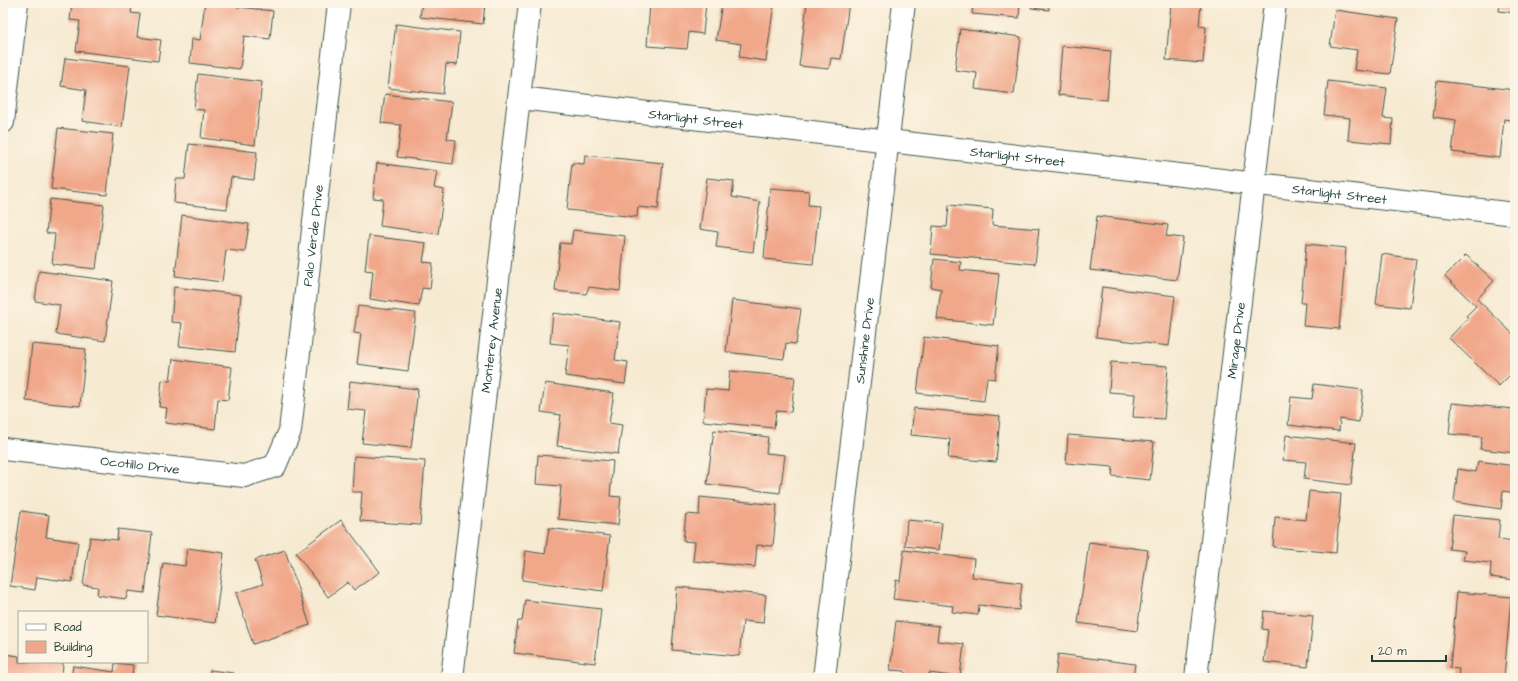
<svg xmlns="http://www.w3.org/2000/svg" width="1518" height="681" viewBox="0 0 1518 681" font-family="'Architects Daughter',sans-serif">
<style>
.building{fill:#f1a78a}
.lines{fill:none;stroke-linecap:round;stroke-linejoin:round}
.minor-casing{stroke:#3f574c;stroke-width:24}
.minor{stroke:#fff;stroke-width:22}
.labels{text-anchor:middle;stroke-width:4;stroke-linejoin:round;paint-order:stroke}
.street-label{font-size:13px;fill:#1f3d34;stroke:#fcf5e5}
</style>
<rect width="100%" height="100%" fill="#fcf5e5"/>
<filter id="ink" filterUnits="userSpaceOnUse"><feTurbulence type="fractalNoise" baseFrequency=".025" numOctaves="2"/><feDisplacementMap in="SourceGraphic" scale="8" xChannelSelector="R" yChannelSelector="G"/><feConvolveMatrix kernelMatrix="1 2 1 2 8 2 1 2 1" color-interpolation-filters="sRGB"/></filter>
<filter id="wash" filterUnits="userSpaceOnUse"><feTurbulence type="fractalNoise" baseFrequency=".012" numOctaves="4" result="noise"/><feDisplacementMap in="SourceGraphic" scale="16" xChannelSelector="R" yChannelSelector="G"/><feGaussianBlur stdDeviation="0.9" result="paint"/><feColorMatrix in="noise" values="0 0 0 0 0 0 0 0 0 0 0 0 0 0 0 0 0 1.4 0 .05"/><feComposite in="paint" operator="in"/></filter>
<g filter="url(#wash)">
<rect width="100%" height="100%" fill="#f6ead2"/>
<g id="blocks">
<g class="building">
<polygon points="72,3 133,3 131,13 140,14 137,37 161,40 158,61 76,51 80,21 70,20"/>
<polygon points="205,3 273,11 270,39 244,36 240,69 190,63 192,39 200,40"/>
<polygon points="422,3 485,3 483,24 420,17"/>
<polygon points="650,3 706,3 703,34 689,32 687,49 647,46"/>
<polygon points="722,3 774,3 766,61 739,57 741,44 716,40"/>
<polygon points="807,3 849,3 841,59 831,58 829,69 799,66"/>
<polygon points="973,3 1020,3 1019,18 972,14"/>
<polygon points="1032,3 1049,3 1049,10 1031,8"/>
<polygon points="1171,3 1201,3 1199,26 1206,27 1203,63 1166,60"/>
<polygon points="1500,3 1515,3 1515,13 1499,11"/>
<polygon points="1335,10 1398,19 1390,74 1354,70 1357,50 1330,46"/>
<polygon points="396,24 460,32 457,65 446,64 443,94 388,88"/>
<polygon points="960,29 1021,37 1014,94 975,89 977,73 955,70"/>
<polygon points="1062,46 1111,51 1107,100 1058,95"/>
<polygon points="65,58 130,66 122,127 82,121 86,90 61,86"/>
<polygon points="198,74 262,82 255,145 201,138 204,110 194,109"/>
<polygon points="1328,81 1387,88 1383,118 1393,119 1391,144 1348,140 1350,118 1324,115"/>
<polygon points="1437,81 1515,90 1515,121 1504,119 1500,158 1452,152 1456,120 1433,117"/>
<polygon points="385,94 452,102 447,139 456,140 453,164 397,157 401,125 381,123"/>
<polygon points="58,128 113,134 107,195 51,189"/>
<polygon points="189,144 257,152 254,180 231,177 227,209 174,203 176,179 185,179"/>
<polygon points="585,155 663,163 658,209 638,207 637,217 567,210 572,163 584,164"/>
<polygon points="377,163 437,171 434,188 444,190 438,234 380,226 383,199 373,198"/>
<polygon points="707,178 734,181 732,197 760,202 753,252 716,247 718,232 700,229"/>
<polygon points="770,188 809,191 808,205 819,206 813,264 764,259"/>
<polygon points="50,199 104,205 96,269 52,264 55,234 46,233"/>
<polygon points="949,205 993,209 992,225 1039,229 1035,264 931,254 933,226 947,227"/>
<polygon points="182,215 249,224 245,252 226,250 222,282 175,276"/>
<polygon points="1097,216 1168,225 1166,236 1183,238 1177,280 1090,270"/>
<polygon points="573,230 625,236 620,291 589,287 586,294 555,291 560,243 571,244"/>
<polygon points="369,236 426,243 423,262 433,263 430,289 422,288 419,306 370,299 373,271 365,270"/>
<polygon points="1306,244 1346,248 1339,329 1303,326 1305,303 1301,303"/>
<polygon points="1382,254 1416,259 1410,308 1376,304"/>
<polygon points="1466,255 1494,281 1477,299 1515,336 1515,370 1499,386 1449,338 1468,318 1466,316 1476,306 1445,276"/>
<polygon points="934,259 961,262 960,270 999,274 993,325 937,319 941,289 931,287"/>
<polygon points="39,271 113,281 105,341 56,334 60,305 35,301"/>
<polygon points="174,287 241,295 235,352 179,346 182,323 171,322"/>
<polygon points="1102,287 1175,296 1169,346 1096,337"/>
<polygon points="732,300 801,309 796,344 786,343 784,359 726,352"/>
<polygon points="358,306 416,313 408,371 357,364 361,334 354,333"/>
<polygon points="553,313 620,322 615,360 628,362 625,384 565,376 569,345 550,343"/>
<polygon points="924,337 999,346 995,379 987,378 984,401 917,393"/>
<polygon points="32,344 86,349 80,406 26,401"/>
<polygon points="173,359 232,367 228,400 218,399 215,429 165,423 167,408 159,407 162,380 170,381"/>
<polygon points="1111,362 1168,366 1164,419 1133,417 1135,394 1109,392"/>
<polygon points="730,371 795,377 791,412 776,411 774,428 703,421 706,389 728,391"/>
<polygon points="350,381 418,389 411,448 362,443 366,411 347,409"/>
<polygon points="545,383 614,393 609,423 622,425 618,454 557,446 561,415 541,412"/>
<polygon points="1314,384 1363,390 1359,422 1340,419 1339,431 1288,425 1291,397 1312,399"/>
<polygon points="1452,403 1514,409 1512,427 1515,427 1515,453 1480,449 1482,437 1449,434"/>
<polygon points="914,408 1000,416 996,462 948,458 950,439 911,435"/>
<polygon points="714,430 768,437 766,453 785,455 780,493 707,484"/>
<polygon points="1068,435 1154,442 1150,480 1112,476 1113,467 1066,463"/>
<polygon points="1286,435 1356,443 1351,485 1304,479 1306,462 1283,460"/>
<polygon points="538,455 613,461 610,496 621,497 618,525 558,519 561,486 536,484"/>
<polygon points="354,456 425,461 420,525 360,521 362,492 352,492"/>
<polygon points="1478,461 1515,466 1515,493 1503,491 1501,509 1454,502 1458,469 1476,472"/>
<polygon points="1309,491 1341,494 1336,553 1273,547 1275,517 1306,520"/>
<polygon points="700,497 777,505 773,546 757,545 755,567 693,561 695,542 683,541 686,514 699,515"/>
<polygon points="21,511 49,515 46,537 78,542 72,582 37,577 35,590 10,586"/>
<polygon points="1453,515 1500,520 1498,539 1515,541 1515,580 1490,577 1491,563 1463,560 1465,551 1449,549"/>
<polygon points="341,520 380,572 354,590 348,582 328,597 296,553"/>
<polygon points="907,520 942,523 939,550 905,546"/>
<polygon points="549,528 610,536 603,591 522,580 526,551 545,554"/>
<polygon points="118,529 152,533 145,593 128,591 126,599 97,595 98,587 83,585 90,537 117,540"/>
<polygon points="1089,542 1148,550 1137,631 1078,623"/>
<polygon points="187,548 224,553 215,623 156,615 163,563 185,566"/>
<polygon points="285,550 310,625 253,644 236,593 263,584 255,560"/>
<polygon points="904,550 974,559 972,577 1022,583 1019,610 979,605 978,615 952,612 953,606 893,599 896,580 900,581"/>
<polygon points="677,587 766,595 763,623 743,621 739,656 672,650"/>
<polygon points="1457,592 1511,597 1504,678 1458,678 1459,669 1450,668"/>
<polygon points="525,600 601,609 595,663 514,653 518,621 522,621"/>
<polygon points="1264,611 1313,616 1308,667 1264,662 1268,630 1262,629"/>
<polygon points="896,621 939,626 937,641 964,644 960,677 929,673 928,678 904,678 905,671 890,670"/>
<polygon points="4,654 19,656 19,662 63,662 62,678 3,678"/>
<polygon points="1058,654 1135,664 1133,678 1055,678"/>
<polygon points="115,663 133,665 132,678 71,678 73,666 114,672"/>
<polygon points="210,670 234,673 234,678 209,678"/>
</g>
</g>
</g>
<g filter="url(#ink)">
<use href="#blocks" fill-opacity="0" stroke="#3f574c" stroke-width="1"/>
<g class="lines">
<defs>
<g id="minor">
<path id="s1" d="M520 98 1515 214"/>
<polyline points="3,122 17,3"/>
<path id="s2" d="M3 449 244 476 275 466 290 431 339 3"/>
<path id="s3" d="M452 678 530 3"/>
<path id="s4" d="M824 678 904 3"/>
<path id="s5" d="M1196 678 1275 3"/>
</g>
</defs>
<use href="#minor" class="minor-casing"/>
<use href="#minor" class="minor"/>
</g>
</g>
<g class="labels">
<g class="street-label">
<text dy="5" stroke="none"><textPath href="#s1" startOffset="177">Starlight Street</textPath></text>
<text dy="5" stroke="none"><textPath href="#s1" startOffset="501">Starlight Street</textPath></text>
<text dy="5" stroke="none"><textPath href="#s1" startOffset="825">Starlight Street</textPath></text>
<text dy="5" stroke="none"><textPath href="#s2" startOffset="510">Palo Verde Drive</textPath></text>
<text dy="5" stroke="none"><textPath href="#s4" startOffset="340">Sunshine Drive</textPath></text>
<text dy="5" stroke="none"><textPath href="#s5" startOffset="340">Mirage Drive</textPath></text>
<text dy="5" stroke="none"><textPath href="#s3" startOffset="340">Monterey Avenue</textPath></text>
<text dy="5" stroke="none"><textPath href="#s2" startOffset="138">Ocotillo Drive</textPath></text>
</g>
</g>
<rect width="1518" height="681" fill="none" stroke="#fcf5e5" stroke-width="16"/>
<rect x="18" y="611" width="130" height="52" fill="#fcf5e5" stroke="#a4ab9e"/>
<rect x="26" y="624" width="20" height="6" fill="#ffffff" stroke="#a4ab9e"/>
<text x="54" y="631" font-size="12" fill="#1f3d34">Road</text>
<rect x="26" y="641" width="20" height="12" fill="#f1a78a" stroke="#a4ab9e"/>
<text x="54" y="651" font-size="12" fill="#1f3d34">Building</text>
<path d="M1372 655v6h74v-6" fill="none" stroke="#1f3d34" stroke-width="2"/>
<text x="1378" y="655" font-size="12" fill="#1f3d34" stroke="#fcf5e5" stroke-width="3" paint-order="stroke">20 m</text>
</svg>
